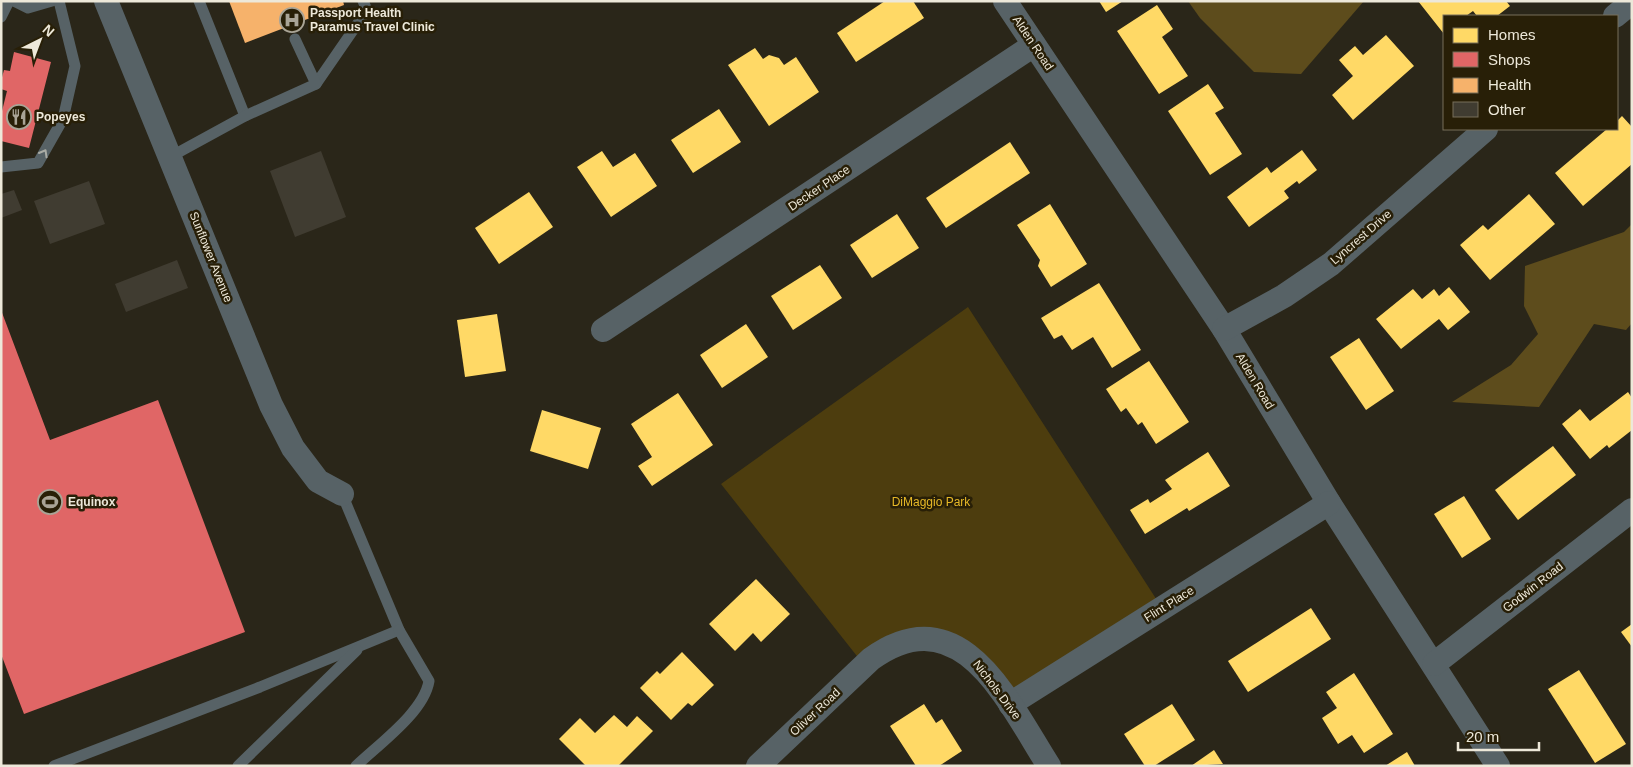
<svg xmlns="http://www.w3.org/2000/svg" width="1633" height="767" viewBox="0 0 1633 767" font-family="Arial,sans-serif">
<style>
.green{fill:#4d3d0e}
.forest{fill:#5d4c1c}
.homes{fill:#ffd966}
.shops{fill:#e06666}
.health{fill:#f6b26b}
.building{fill:#403c31}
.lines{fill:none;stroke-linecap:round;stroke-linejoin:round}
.service{stroke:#576266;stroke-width:11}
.minor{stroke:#576266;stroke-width:24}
.oneway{stroke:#aaaca5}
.labels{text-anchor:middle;stroke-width:5;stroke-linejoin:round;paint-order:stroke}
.poi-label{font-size:12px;font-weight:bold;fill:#ede8d9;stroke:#281f07;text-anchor:start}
.street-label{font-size:12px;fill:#ede8d9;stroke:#281f07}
.park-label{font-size:12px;fill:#e6b827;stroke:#281f07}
</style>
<rect width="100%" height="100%" fill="#2a2619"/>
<polygon class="green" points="968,307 1162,608 1010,704 936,639 864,665 721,484"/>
<g class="forest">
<polygon points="1188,1 1364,1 1301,74 1254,72 1200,18"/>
<polygon points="1632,224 1632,323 1626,330 1594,324 1539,407 1452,402 1511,365 1538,334 1524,306 1525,266 1624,232"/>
</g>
<g class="homes">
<polygon points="885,1 913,1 924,18 856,62 837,33"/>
<polygon points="1099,1 1123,1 1106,12"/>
<polygon points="1418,1 1506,1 1510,6 1497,16 1477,16 1473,11 1466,16 1444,16 1444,34"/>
<polygon points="1157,5 1173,29 1162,37 1188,76 1159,94 1117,31"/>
<polygon points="1386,35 1414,66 1353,120 1332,95 1353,76 1339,60 1355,46 1363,55"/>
<polygon points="755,48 763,59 769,55 779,58 784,65 796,57 819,92 769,126 728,65"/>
<polygon points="1208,84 1224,108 1215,113 1242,154 1210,175 1168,111"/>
<polygon points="719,109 741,142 693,173 671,140"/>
<polygon points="1622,116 1632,127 1632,164 1583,206 1555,173 1607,129 1617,129 1617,121"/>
<polygon points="1010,142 1030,173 946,228 926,198"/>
<polygon points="1302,150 1317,170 1299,184 1297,181 1284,191 1289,198 1249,227 1227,197 1267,167 1271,173"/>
<polygon points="602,151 613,167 635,153 657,186 611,217 577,167"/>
<polygon points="529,192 553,227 499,264 475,228"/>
<polygon points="1529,194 1555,224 1490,280 1460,245 1483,225 1488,230"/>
<polygon points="1050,204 1087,264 1051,287 1038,266 1040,260 1017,225"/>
<polygon points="897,214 919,248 872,278 850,245"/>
<polygon points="820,265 842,298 793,330 771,296"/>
<polygon points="1099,283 1141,350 1112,368 1093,337 1072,350 1062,335 1054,339 1041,318"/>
<polygon points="1449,287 1470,312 1448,330 1439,319 1401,349 1376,319 1413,289 1422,299 1434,289 1439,296"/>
<polygon points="497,314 506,371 465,377 457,320"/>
<polygon points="746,324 768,357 722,388 700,355"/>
<polygon points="1359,338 1394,391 1366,410 1330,357"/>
<polygon points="1149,361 1189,422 1156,444 1142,422 1138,425 1126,408 1121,412 1106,389"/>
<polygon points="1628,392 1632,398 1632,430 1609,448 1607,445 1590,459 1562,424 1580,409 1590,421"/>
<polygon points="678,393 713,445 652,486 638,466 652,457 631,424"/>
<polygon points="542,410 601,428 588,469 530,451"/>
<polygon points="1553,446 1576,475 1518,520 1495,490"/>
<polygon points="1208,452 1230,486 1189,511 1187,508 1145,534 1130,510 1148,499 1150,503 1172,489 1165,480"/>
<polygon points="1464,496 1491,539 1462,558 1434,514"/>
<polygon points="756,579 790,614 761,642 753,633 735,651 709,624"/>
<polygon points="1311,608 1331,639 1248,692 1228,661"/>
<polygon points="1632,624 1632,647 1621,632"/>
<polygon points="682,652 714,685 692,706 688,703 671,720 640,688 657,671 660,674"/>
<polygon points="1579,670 1626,744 1595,763 1548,689"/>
<polygon points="1354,673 1393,734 1364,753 1352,735 1338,744 1322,718 1337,708 1326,692"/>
<polygon points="924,704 936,723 942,719 962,751 939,766 916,766 890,726"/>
<polygon points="1172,704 1195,740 1154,766 1145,766 1124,734"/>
<polygon points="614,715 627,727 637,716 653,731 618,766 586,766 559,739 580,718 595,733"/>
<polygon points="1214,750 1223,764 1191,766"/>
<polygon points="1407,752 1415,766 1385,766"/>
</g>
<g class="shops">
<polygon points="14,52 51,62 29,148 1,141 1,115 7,91 1,89 1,81 4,70 10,71"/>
<polygon points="1,310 50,440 158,400 245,632 24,714 1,654"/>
</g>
<polygon class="health" points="229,1 343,1 344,5 245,43"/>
<g class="building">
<polygon points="321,151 346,217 295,237 270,171"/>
<polygon points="89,181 105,224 50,244 34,201"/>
<polygon points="14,190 22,210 1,218 1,194"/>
<polygon points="177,260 188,288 126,312 115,284"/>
</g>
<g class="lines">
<g class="service">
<polyline points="14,1 28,8 52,1"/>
<polyline points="199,1 245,116"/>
<polyline points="1,17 9,1"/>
<polyline points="316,84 367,10 363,1"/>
<polyline points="170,157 245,116 316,84 295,39"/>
<polyline points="1,167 38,163 63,119 75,66 59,1"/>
<polyline points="54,766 260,687 399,630 342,494"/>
<polyline points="238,766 357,650"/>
<path d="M356 766C379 744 424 712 429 681L399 630"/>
</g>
<g class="minor">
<polyline points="106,1 271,405 293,448 318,481 342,494"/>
<polyline points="1005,1 1224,329 1329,503 1498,766"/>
<polyline points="1615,16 1632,2"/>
<polyline points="1224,329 1284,296 1331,264 1486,129"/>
<polyline points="603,330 1034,45"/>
<polyline points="1434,664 1632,510"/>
<polyline points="1010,704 1329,503"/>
<path d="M758 766 871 659C961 594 1008 702 1049 766"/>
</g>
</g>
<defs><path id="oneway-chevron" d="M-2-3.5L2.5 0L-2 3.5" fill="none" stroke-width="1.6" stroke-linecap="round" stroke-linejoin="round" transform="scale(1.25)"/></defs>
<use class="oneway" href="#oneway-chevron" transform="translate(44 153) rotate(-60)"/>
<defs>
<symbol id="hospital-ring" viewBox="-11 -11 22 22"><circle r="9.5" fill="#281f07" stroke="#a9a496" stroke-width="1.5"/><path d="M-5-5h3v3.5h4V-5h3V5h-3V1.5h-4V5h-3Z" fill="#a9a496"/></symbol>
<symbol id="restaurant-ring" viewBox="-11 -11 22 22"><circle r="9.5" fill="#281f07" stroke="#a9a496" stroke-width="1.5"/><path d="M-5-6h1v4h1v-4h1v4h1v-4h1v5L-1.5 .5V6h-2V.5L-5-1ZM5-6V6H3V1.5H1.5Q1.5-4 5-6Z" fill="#a9a496"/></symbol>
<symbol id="stadium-ring" viewBox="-11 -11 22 22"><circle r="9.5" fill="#281f07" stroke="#a9a496" stroke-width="1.5"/><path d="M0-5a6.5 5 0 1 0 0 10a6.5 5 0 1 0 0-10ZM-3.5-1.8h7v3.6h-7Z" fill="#a9a496"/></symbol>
</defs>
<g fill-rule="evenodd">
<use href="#hospital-ring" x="278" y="6" width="28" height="28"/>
<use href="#restaurant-ring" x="5" y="103" width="28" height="28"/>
<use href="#stadium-ring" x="36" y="488" width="28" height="28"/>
</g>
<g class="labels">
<g class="poi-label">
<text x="310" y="17">Passport Health<tspan x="310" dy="14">Paramus Travel Clinic</tspan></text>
<text x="36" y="121">Popeyes</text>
<text x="68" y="506">Equinox</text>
</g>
<g class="street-label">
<text transform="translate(1033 43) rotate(56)" y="4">Alden Road</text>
<text transform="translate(819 188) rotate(-34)" y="4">Decker Place</text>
<text transform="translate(1361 237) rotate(-41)" y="4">Lyncrest Drive</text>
<text transform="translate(211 257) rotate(68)" y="4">Sunflower Avenue</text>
<text transform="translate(1255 381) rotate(59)" y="4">Alden Road</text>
<text transform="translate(1533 587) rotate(-38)" y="4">Godwin Road</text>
<text transform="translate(1169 604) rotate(-32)" y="4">Flint Place</text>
<text transform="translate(997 690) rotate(53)" y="4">Nichols Drive</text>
<text transform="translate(815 712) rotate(-43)" y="4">Oliver Road</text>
</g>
<g class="park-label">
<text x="931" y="506">DiMaggio Park</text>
</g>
</g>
<rect width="1633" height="767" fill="none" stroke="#ede8d9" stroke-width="5"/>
<rect x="1443" y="15" width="175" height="115" fill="#281f07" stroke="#776f5b"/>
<rect x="1453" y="28" width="25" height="15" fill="#ffd966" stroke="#776f5b"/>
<text x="1488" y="40" font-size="15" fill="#ede8d9">Homes</text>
<rect x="1453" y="52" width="25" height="15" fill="#e06666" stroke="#776f5b"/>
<text x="1488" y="65" font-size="15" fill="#ede8d9">Shops</text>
<rect x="1453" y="78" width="25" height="15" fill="#f6b26b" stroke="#776f5b"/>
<text x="1488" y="90" font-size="15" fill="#ede8d9">Health</text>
<rect x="1453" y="102" width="25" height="15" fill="#403c31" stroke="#776f5b"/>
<text x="1488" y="115" font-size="15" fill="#ede8d9">Other</text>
<g transform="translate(40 40) rotate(42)" stroke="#281f07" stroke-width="4" paint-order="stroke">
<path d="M0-4L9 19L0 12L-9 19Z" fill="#ede8d9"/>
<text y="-8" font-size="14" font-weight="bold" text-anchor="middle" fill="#ede8d9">N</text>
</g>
<path d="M1458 742v8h81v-8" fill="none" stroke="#ede8d9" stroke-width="2.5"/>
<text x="1466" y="742" font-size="15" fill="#ede8d9" stroke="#281f07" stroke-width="4" paint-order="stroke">20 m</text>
</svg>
